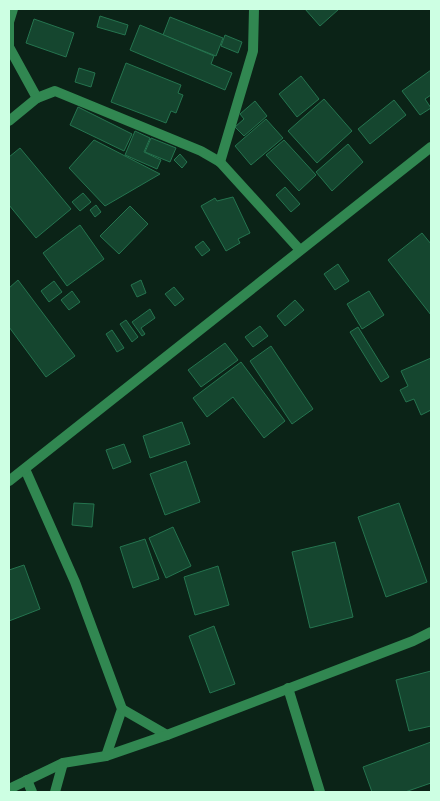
<svg xmlns="http://www.w3.org/2000/svg" width="440" height="801" viewBox="0 0 440 801" font-family="Helvetica,sans-serif">
<style>
.building{fill:#15462f;stroke:#25744f}
.lines{fill:none;stroke-linecap:round;stroke-linejoin:round}
.minor{stroke:#318751;stroke-width:10}
</style>
<rect width="100%" height="100%" fill="#0b2317"/>
<g class="building">
<polygon points="305,9 339,9 320,26"/>
<polygon points="100,16 128,25 125,35 97,27"/>
<polygon points="170,17 223,38 216,56 163,35"/>
<polygon points="34,19 74,33 66,57 26,43"/>
<polygon points="140,25 214,56 211,64 232,73 225,90 130,50"/>
<polygon points="225,35 242,42 238,53 221,46"/>
<polygon points="126,63 181,85 178,93 183,95 176,113 171,111 166,123 111,102"/>
<polygon points="79,68 95,73 91,87 75,82"/>
<polygon points="431,70 431,95 425,99 431,108 420,115 402,91"/>
<polygon points="301,76 319,99 297,117 279,94"/>
<polygon points="324,99 352,131 317,163 288,131"/>
<polygon points="394,100 406,115 370,144 358,129"/>
<polygon points="255,101 267,116 244,136 235,127 244,119 240,114"/>
<polygon points="78,107 132,134 124,151 70,125"/>
<polygon points="266,119 283,138 251,165 235,146"/>
<polygon points="135,131 150,138 144,152 161,160 157,169 125,155"/>
<polygon points="151,138 176,148 170,162 145,152"/>
<polygon points="94,140 160,174 105,206 69,168"/>
<polygon points="284,140 316,175 299,191 266,155"/>
<polygon points="348,144 363,162 332,191 316,172"/>
<polygon points="20,148 71,209 36,238 9,205 9,157"/>
<polygon points="180,154 187,162 182,168 174,160"/>
<polygon points="285,187 300,204 291,212 276,195"/>
<polygon points="83,193 91,202 80,211 72,202"/>
<polygon points="233,197 250,233 238,239 240,243 226,251 201,206 215,198 217,201"/>
<polygon points="96,205 101,212 95,217 90,210"/>
<polygon points="130,206 148,224 119,254 100,236"/>
<polygon points="80,225 104,259 67,286 43,253"/>
<polygon points="422,233 431,244 431,315 388,260"/>
<polygon points="203,241 210,250 202,256 195,247"/>
<polygon points="338,264 349,281 335,290 324,274"/>
<polygon points="18,280 75,356 46,377 9,327 9,288"/>
<polygon points="141,280 146,293 137,297 131,285"/>
<polygon points="54,281 62,292 49,302 41,291"/>
<polygon points="174,287 184,299 175,306 165,294"/>
<polygon points="72,291 80,302 69,310 61,300"/>
<polygon points="369,291 384,315 362,329 347,304"/>
<polygon points="295,300 304,310 285,326 277,316"/>
<polygon points="150,309 155,318 141,328 145,334 142,336 132,322"/>
<polygon points="126,320 138,337 132,342 120,324"/>
<polygon points="260,326 268,336 253,347 245,337"/>
<polygon points="358,327 389,377 381,382 350,332"/>
<polygon points="112,330 124,348 117,352 106,334"/>
<polygon points="225,343 238,360 201,387 188,370"/>
<polygon points="271,346 313,409 292,424 250,361"/>
<polygon points="431,358 431,410 421,415 414,399 406,402 400,390 408,386 401,371"/>
<polygon points="241,362 285,421 264,438 233,397 207,417 193,398"/>
<polygon points="182,422 190,444 150,458 143,436"/>
<polygon points="124,444 131,462 113,469 106,450"/>
<polygon points="186,461 200,502 165,515 150,474"/>
<polygon points="74,503 94,504 92,527 72,525"/>
<polygon points="399,503 427,582 386,597 358,517"/>
<polygon points="173,527 191,566 166,578 149,538"/>
<polygon points="145,539 159,579 133,588 120,547"/>
<polygon points="335,542 353,617 310,628 292,552"/>
<polygon points="24,565 40,609 9,621 9,570"/>
<polygon points="218,566 229,605 195,615 184,577"/>
<polygon points="214,626 235,684 210,693 189,636"/>
<polygon points="431,671 431,726 409,731 396,680"/>
<polygon points="431,742 431,783 405,792 372,792 363,767"/>
</g>
<g class="lines">
<g class="minor">
<polyline points="13,9 9,22 9,47 37,98"/>
<polyline points="9,121 37,98 55,91 201,151 220,162 300,250"/>
<polyline points="220,162 253,51 254,9"/>
<polyline points="25,469 75,582 122,709 106,756"/>
<polyline points="9,481 431,147"/>
<polyline points="288,688 320,792"/>
<polyline points="122,709 167,735"/>
<polyline points="27,780 32,792"/>
<polyline points="9,789 63,763 106,756 167,735 413,641 431,632"/>
<polyline points="55,792 63,763"/>
</g>
</g>
<rect width="440" height="801" fill="none" stroke="#cdffe3" stroke-width="20"/>
</svg>
